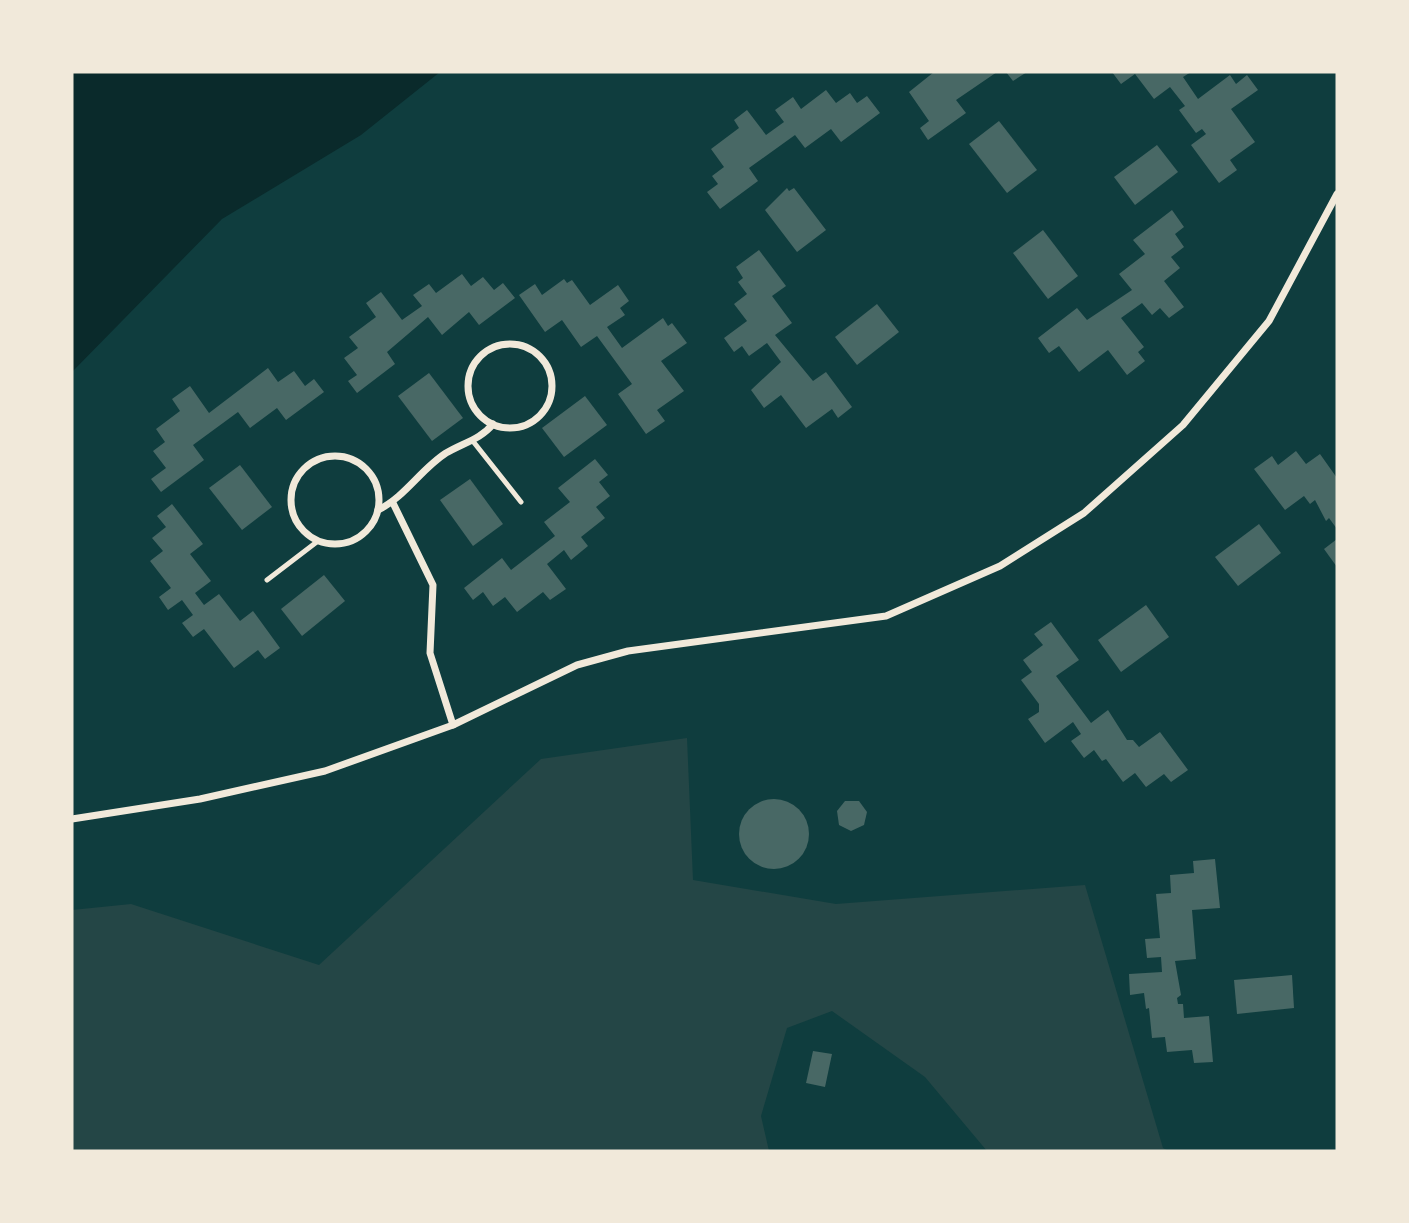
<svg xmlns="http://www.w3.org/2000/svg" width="1409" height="1223" viewBox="0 0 1409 1223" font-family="'Public Sans',sans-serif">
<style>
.green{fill:#244646}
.water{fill:#0a2a2b}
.building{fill:#486865}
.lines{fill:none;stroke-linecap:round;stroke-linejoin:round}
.service{stroke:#f1e9da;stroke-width:5}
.minor{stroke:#f1e9da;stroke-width:7}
</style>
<rect width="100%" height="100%" fill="#0f3d3e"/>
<polygon class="green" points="687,738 693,880 836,904 1085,885 1163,1148 1169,1151 987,1151 925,1077 832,1011 787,1028 761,1116 769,1151 72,1151 72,910 131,904 319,965 541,759"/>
<polygon class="water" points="72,72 440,72 361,135 222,219 72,372"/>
<g class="building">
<polygon points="934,72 997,72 956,100 966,113 928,140 920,128 929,121 909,92"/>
<polygon points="1006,72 1027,72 1013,81"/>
<polygon points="1112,72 1191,72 1183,77 1198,99 1230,75 1236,84 1247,75 1258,90 1231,109 1255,142 1230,160 1237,170 1219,183 1191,145 1206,134 1202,129 1196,133 1179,110 1185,106 1170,87 1154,99 1135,74 1121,84"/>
<polygon points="826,90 836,103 850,93 857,103 867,96 880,113 841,142 831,129 805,148 795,135 749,168 758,181 720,209 707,192 718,184 712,176 724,167 711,149 739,128 734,120 747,110 766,135 784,122 775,110 793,97 801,109"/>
<polygon points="999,121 1037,170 1007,193 969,144"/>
<polygon points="1157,145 1178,172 1135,205 1114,177"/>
<polygon points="787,188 789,191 794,188 826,230 797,252 765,210"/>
<polygon points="1172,210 1184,227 1175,234 1184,247 1171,257 1180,268 1164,281 1184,307 1169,318 1160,308 1152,315 1142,303 1121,318 1144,347 1138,352 1145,361 1127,375 1108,350 1079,372 1059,346 1049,353 1038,338 1077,308 1087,320 1132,290 1119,274 1145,254 1133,240"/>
<polygon points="1043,230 1078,276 1048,299 1013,253"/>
<polygon points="759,250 786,286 772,296 792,323 775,335 813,381 826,372 852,407 838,418 832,409 806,428 781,395 764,408 751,390 781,362 767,343 749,356 742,346 734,352 724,338 747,321 734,304 747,294 738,282 743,278 736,267"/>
<polygon points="462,274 471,286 483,277 494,290 503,283 515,298 479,325 469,312 442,335 428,317 387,352 395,364 357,393 348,381 357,375 344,358 358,348 349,337 376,317 366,303 381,292 402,320 422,306 413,295 429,284 436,293"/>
<polygon points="564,279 567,283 572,280 590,305 618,285 629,301 620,308 625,315 607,327 622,348 663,318 668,326 672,323 687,343 661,361 684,391 657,410 665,421 646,434 618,394 632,384 597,336 581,347 562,320 545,332 519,295 535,284 542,295"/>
<polygon points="877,304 899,332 857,365 835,337"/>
<polygon points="268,368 278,382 294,371 305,386 314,379 324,392 286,420 277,408 250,428 238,412 193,445 204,460 161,492 151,479 166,468 153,451 165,442 156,429 180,411 172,399 190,386 209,413"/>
<polygon points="429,373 463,418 432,441 398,396"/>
<polygon points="585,396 607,425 564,457 542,428"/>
<polygon points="1296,451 1306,464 1320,454 1337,478 1337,529 1329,518 1326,521 1315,500 1310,504 1304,496 1285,510 1254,469 1272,456 1278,465"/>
<polygon points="595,459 608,475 599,482 610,496 596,507 605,518 581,537 588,546 571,560 564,550 547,564 566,589 550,600 543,592 517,612 505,597 493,606 483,592 473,600 464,588 502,558 511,570 555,536 544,522 570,502 558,488"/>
<polygon points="240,465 272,507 242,530 209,488"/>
<polygon points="470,479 503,524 473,546 440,500"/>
<polygon points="172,504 203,544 190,554 211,581 195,593 204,605 219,594 240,621 253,611 280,648 265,659 258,650 234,668 204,629 193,637 182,623 193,615 182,600 168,610 159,597 171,588 150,561 163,551 152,538 166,527 157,516"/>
<polygon points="1259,524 1281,553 1238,586 1215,557"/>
<polygon points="1337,539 1337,567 1324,549"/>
<polygon points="324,575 345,601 302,636 281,609"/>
<polygon points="1146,605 1169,637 1121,672 1098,640"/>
<polygon points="1051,622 1079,660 1056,676 1091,723 1108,710 1127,740 1133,740 1139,747 1160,732 1188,770 1171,782 1164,774 1146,787 1135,773 1123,782 1106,759 1102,761 1094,750 1084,758 1071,741 1081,734 1073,722 1045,743 1028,719 1039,712 1039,704 1021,680 1032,672 1023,660 1043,645 1034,634"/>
<circle cx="774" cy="834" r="35"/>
<polygon points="845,801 859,801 867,812 864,825 851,831 839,825 837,811"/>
<polygon points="1215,859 1220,908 1192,910 1196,959 1175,961 1181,995 1177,998 1178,1004 1183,1004 1184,1018 1209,1016 1213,1062 1194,1063 1192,1050 1167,1052 1165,1037 1152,1038 1149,1008 1146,1009 1144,993 1130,995 1129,974 1162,972 1161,957 1147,958 1145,939 1160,938 1156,894 1171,893 1170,875 1194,873 1193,861"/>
<polygon points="1292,975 1294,1008 1237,1014 1234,980"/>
<polygon points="813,1051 832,1054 825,1087 806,1083"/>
</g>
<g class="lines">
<g class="service">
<polyline points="472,440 521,502"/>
<polyline points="267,580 318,541"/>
</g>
<g class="minor">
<circle cx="510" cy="386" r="42"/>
<circle cx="335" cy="500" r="44"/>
<polyline points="393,503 433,585 430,653 453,725"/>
<path d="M378 510C405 497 421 469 446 453 463 443 481 439 493 424"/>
<polyline points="72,819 200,799 325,771 453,725 577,665 628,651 886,616 1000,566 1084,513 1183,425 1269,321 1337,194"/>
</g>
</g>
<rect width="1409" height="1223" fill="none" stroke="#f1e9da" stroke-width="147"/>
</svg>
